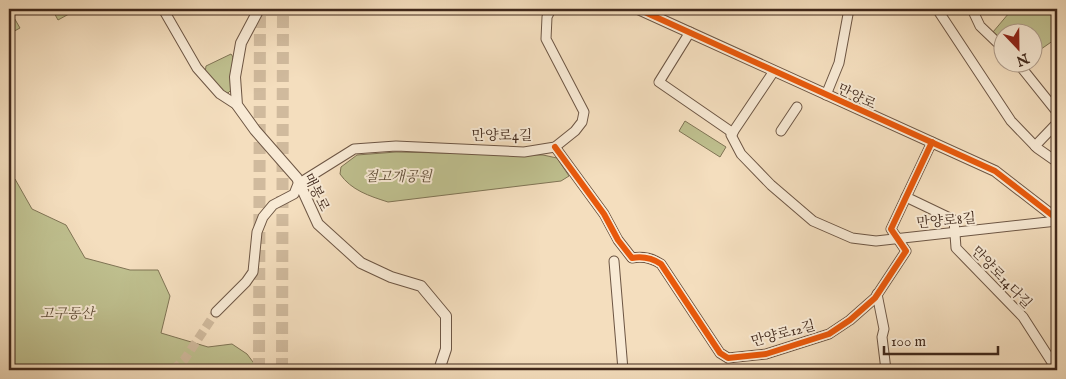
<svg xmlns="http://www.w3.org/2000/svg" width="1066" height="379" viewBox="0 0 1066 379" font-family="'IM FELL English','Noto Serif KR',serif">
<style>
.green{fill:#bfc08f;stroke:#807455}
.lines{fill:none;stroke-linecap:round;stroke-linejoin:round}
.minor-tunnel{stroke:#d0ba9d;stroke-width:9;stroke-dasharray:9 4.5;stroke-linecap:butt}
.primary-tunnel{stroke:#d0ba9d;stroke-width:12;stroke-dasharray:12 6;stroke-linecap:butt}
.minor-casing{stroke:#6d5644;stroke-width:11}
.tertiary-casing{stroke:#6d5644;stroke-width:12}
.minor{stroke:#f8ead5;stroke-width:9}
.tertiary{stroke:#f8ead5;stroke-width:10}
.cycleway-casing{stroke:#f8ead5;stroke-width:9}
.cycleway{stroke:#e8590c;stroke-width:6}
.labels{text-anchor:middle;stroke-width:4;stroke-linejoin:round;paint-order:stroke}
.street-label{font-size:14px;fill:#40281b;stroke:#f8ead5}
.park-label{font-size:14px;font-style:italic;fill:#604e38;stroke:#f8ead5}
</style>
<rect width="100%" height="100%" fill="#f4debe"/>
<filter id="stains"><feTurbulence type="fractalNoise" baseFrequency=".004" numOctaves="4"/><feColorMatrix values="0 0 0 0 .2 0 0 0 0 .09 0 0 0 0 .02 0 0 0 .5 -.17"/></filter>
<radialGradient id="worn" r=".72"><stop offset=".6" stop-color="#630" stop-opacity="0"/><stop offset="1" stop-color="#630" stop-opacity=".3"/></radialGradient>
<g class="green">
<polygon points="9,9 20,28 9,34"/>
<polygon points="52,9 78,9 58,20"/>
<polygon points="1009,9 1057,9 1057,38 1034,54 1034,32 1004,32 1003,40 993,32 1009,13"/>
<polygon points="231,54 233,57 232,89 228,93 224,92 205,73 206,66"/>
<polygon points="685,121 726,147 720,157 679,131"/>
<path d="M396 152 543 155 557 158 569 176 561 181 388 202C369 196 351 190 340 174L341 167 357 155Z"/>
<polygon points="9,178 15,179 32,209 66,225 85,258 130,270 158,270 170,296 161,333 208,347 232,344 247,354 259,370 117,370 114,367 95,367 90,370 9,370"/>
</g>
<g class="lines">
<polyline class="minor-tunnel" points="173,370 184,360 216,312"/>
<g class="primary-tunnel">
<polyline points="259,370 260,9"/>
<polyline points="282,370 283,9"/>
</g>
<defs>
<g id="minor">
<polyline points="163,9 197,68 220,94 237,105"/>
<polyline points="937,9 1011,121 1037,148 1057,162"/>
<polyline points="972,9 980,26 1004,49"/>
<polyline points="690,32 659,82 733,133"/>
<polyline points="1017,62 1057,112"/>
<polyline points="774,71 731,135 741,154 771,185 813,221 852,238 876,241 1057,221"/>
<polyline points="826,95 839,63 849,9"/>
<polyline points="781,131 797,107"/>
<polyline points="1035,146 1057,123"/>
<path d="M555 147 604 214 618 240 632 258C643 256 652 258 661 264L720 353 728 358 766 354 829 334 850 320 875 298 906 251 891 229 932 142"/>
<polyline points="906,197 954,220 956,248 1023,317 1057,370"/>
<polyline points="614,261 623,370"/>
<polyline points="877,294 884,329 882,337 886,370"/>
<polyline points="216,312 246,282 253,272 257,232 263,217 273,205 294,194 298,184 354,149 396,146 524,152 555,147 575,131 582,122 584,112 546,39 547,17 551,9"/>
</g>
<g id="tertiary">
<polyline points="259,9 241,43 235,77 237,105 255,130 297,178 318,224 361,263 391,277 421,286 446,316 446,349 439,370"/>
<polyline points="638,9 995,171 1057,219"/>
</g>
</defs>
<use href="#minor" class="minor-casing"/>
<use href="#tertiary" class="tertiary-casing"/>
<use href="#minor" class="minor"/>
<use href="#tertiary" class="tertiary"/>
<defs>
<g id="cycleway">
<polyline points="638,9 995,171 1057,219"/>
<path d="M555 147 604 214 618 240 632 258C643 256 652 258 661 264L720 353 728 358 766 354 829 334 850 320 875 298 906 251 891 229 932 142"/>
</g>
</defs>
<use href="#cycleway" class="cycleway-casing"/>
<use href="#cycleway" class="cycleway"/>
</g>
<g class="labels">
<g class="street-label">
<text transform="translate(857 96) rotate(25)" y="5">만양로</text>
<text x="502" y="140">만양로4길</text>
<text transform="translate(317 192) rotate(64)" y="5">매봉로</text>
<text transform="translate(946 220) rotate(-5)" y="5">만양로8길</text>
<text transform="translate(1002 277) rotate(46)" y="5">만양로14다길</text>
<text transform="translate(783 333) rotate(-15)" y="5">만양로12길</text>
</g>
<g class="park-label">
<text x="398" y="181">절고개공원</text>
<text x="67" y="318">고구동산</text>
</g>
</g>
<rect width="1066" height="379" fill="none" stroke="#f4debe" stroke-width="30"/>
<rect x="10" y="10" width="1046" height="359" fill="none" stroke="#40281b" stroke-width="2.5"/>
<rect x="15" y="15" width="1036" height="349" fill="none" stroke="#40281b"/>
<g transform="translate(1018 48) rotate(158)"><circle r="24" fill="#f8ead5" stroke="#ae9c8b"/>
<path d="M0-4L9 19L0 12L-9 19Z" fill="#8f2418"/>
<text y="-8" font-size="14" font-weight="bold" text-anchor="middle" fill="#40281b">N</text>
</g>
<path d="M884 346v8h114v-8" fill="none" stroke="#40281b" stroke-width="2.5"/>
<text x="891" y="346" font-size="15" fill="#40281b" stroke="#f8ead5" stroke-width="4" paint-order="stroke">100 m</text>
<rect width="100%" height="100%" filter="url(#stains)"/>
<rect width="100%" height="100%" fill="url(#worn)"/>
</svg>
